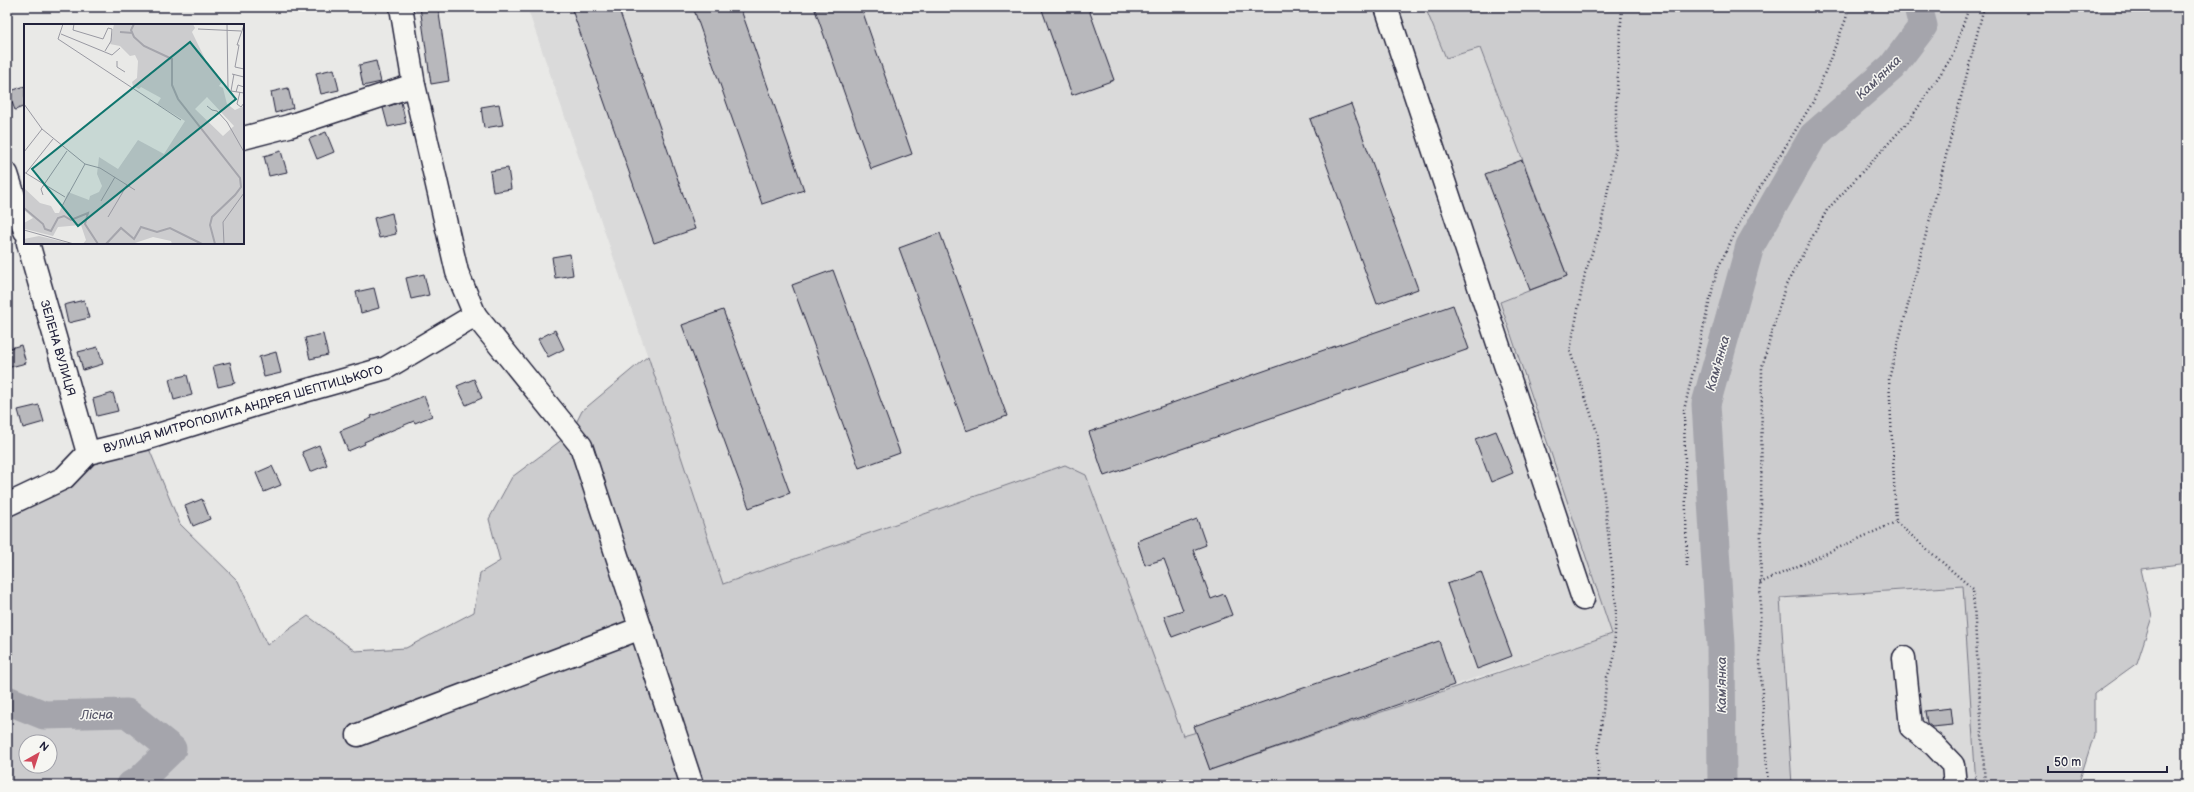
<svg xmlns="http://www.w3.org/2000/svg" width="2194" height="792" viewBox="0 0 2194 792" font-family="'Balsamiq Sans',sans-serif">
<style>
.built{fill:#dadada}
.green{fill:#ccccce;stroke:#777784;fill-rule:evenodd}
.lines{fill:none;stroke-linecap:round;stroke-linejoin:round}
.river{stroke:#a5a5ac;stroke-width:29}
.building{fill:#b8b8bc;stroke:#22223b}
.minor-casing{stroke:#22223b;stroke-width:25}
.path{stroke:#22223b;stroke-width:2.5;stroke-dasharray:1 3;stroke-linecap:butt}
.minor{stroke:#f6f6f2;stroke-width:22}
.labels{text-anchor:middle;stroke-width:3;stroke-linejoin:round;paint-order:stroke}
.street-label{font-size:12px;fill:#22223b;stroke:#f6f6f2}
.water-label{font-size:13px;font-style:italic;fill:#565668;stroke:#f6f6f2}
.inset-river{fill:none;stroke:#a5a5ac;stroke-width:2}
.inset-road{fill:none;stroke:#9999a2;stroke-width:1}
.view{fill:#0f766e;fill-opacity:0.15;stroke:#0f766e;stroke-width:2}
.inset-edge{fill:none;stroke:#22223b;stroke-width:2}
</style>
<rect width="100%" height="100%" fill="#e9e9e7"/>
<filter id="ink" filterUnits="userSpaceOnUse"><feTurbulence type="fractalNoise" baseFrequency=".025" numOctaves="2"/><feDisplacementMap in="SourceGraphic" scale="8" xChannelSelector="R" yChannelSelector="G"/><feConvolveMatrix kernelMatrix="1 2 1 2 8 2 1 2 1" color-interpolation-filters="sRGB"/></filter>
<g filter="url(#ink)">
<g class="built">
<polygon points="527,7 1425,7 1446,58 1480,48 1567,276 1500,301 1612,634 1454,685 1210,770 1197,732 1183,736 1065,465 723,584 671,424"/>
<polygon points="1964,586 1976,785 1792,785 1780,598"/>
</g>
<path class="green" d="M1425 7H2187V461L2182 476 2187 526V563L2141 569 2152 617 2137 663 2094 694V735L2080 779 2081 785H1976L1963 586 1780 598 1792 785H15L7 778V505L88 453 145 439 180 524 238 581 267 645 308 616 355 651 406 648 474 612 480 573 500 561 489 519 512 477 571 433 582 411 648 356 723 584 1065 465 1086 475 1183 736 1197 732 1210 770 1612 634 1500 302 1567 276 1480 48 1446 58ZM26 742H50V766H26Z"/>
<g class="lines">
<g class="river">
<polyline points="7,700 44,715 127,713 172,749 140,780 131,785"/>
<polyline points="1722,785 1721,645 1706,404 1750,246 1813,136 1892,67 1923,26 1918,7"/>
</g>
</g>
<g class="building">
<polygon points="420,7 438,7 449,81 431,84"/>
<polygon points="571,7 618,7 695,229 654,243"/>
<polygon points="693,7 740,7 804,190 762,204"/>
<polygon points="814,7 861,7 912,154 871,169"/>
<polygon points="1041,7 1088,7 1114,80 1072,95"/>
<polygon points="376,61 381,82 363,86 359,65"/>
<polygon points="334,69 339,90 321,94 316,73"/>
<polygon points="25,86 25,106 15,110 8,92"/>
<polygon points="288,88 293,108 275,113 271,92"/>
<polygon points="401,102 406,123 388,127 383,108"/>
<polygon points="499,104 503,125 484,128 481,107"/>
<polygon points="1351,104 1418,289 1377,304 1310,119"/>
<polygon points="326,132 334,152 317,159 309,139"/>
<polygon points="281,151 287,172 269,176 264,156"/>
<polygon points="1522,160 1567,276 1530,290 1485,174"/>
<polygon points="508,168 511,189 493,192 490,171"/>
<polygon points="392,213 396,234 379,238 374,218"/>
<polygon points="940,233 1007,416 966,431 899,248"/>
<polygon points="570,254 573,275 555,278 552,257"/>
<polygon points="833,270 900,453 859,468 792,285"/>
<polygon points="424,274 429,295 411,299 406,278"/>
<polygon points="374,288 379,308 361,313 356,292"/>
<polygon points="84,300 89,318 68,323 64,305"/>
<polygon points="1453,305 1469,349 1104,476 1089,432"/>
<polygon points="723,310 790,493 749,508 682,325"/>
<polygon points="555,330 564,349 548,357 538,339"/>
<polygon points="323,334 328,355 310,359 305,338"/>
<polygon points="21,345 26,363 7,368 7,349"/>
<polygon points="98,347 103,364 83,370 78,352"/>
<polygon points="276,352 281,373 264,377 259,357"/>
<polygon points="230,362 235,383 218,387 213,366"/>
<polygon points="187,375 192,395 174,400 169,379"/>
<polygon points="474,379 482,398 466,405 457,386"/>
<polygon points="113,393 118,411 97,416 93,399"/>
<polygon points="424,396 432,416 415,423 414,421 364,442 365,444 348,451 340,431 372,418 371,416"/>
<polygon points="39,405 44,422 23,428 18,410"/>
<polygon points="1496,431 1513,473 1491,482 1475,439"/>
<polygon points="319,445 327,465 310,472 302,452"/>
<polygon points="272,466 281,485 264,492 256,473"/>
<polygon points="202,499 210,519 193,526 185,506"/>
<polygon points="1197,519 1206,545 1193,550 1211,599 1224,594 1232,615 1172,637 1164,616 1183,610 1164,559 1145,565 1137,541"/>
<polygon points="1481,572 1512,656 1477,669 1447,584"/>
<polygon points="1439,641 1454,685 1210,770 1194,726"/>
<polygon points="1951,708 1953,725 1932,727 1927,723 1925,711"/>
</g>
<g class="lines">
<defs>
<g id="minor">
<polyline points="1386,7 1583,599"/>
<polyline points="243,138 289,126 414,85"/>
<polyline points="7,174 25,231"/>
<polyline points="28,243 88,453"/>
<polyline points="475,315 581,446 692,785"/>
<polyline points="7,505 64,478 88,453 145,439 255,405 386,368 475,315 457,272 414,85 401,7"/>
<polyline points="1904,658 1911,727 1934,745 1953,765 1955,785"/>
<polyline points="358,735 641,628"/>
</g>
</defs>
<use href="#minor" class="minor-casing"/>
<g class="path">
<polyline points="1984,7 1889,379 1896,522 1973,589 1985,785"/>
<polyline points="1687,566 1684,410 1717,270 1746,210 1813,102 1846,19 1848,7"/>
<polyline points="1760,583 1896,522"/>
<polyline points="1598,785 1598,753 1607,677 1614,659 1616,605 1597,432 1570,351 1585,273 1601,226 1616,147 1616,103 1622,7"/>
<polyline points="1768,785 1760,662 1762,367 1785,287 1827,210 1909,121 1953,55 1969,7"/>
</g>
<use href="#minor" class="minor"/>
</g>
</g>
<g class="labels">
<g class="street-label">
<text transform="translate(58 348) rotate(74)" y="4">ЗЕЛЕНА ВУЛИЦЯ</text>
<text transform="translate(243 409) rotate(-16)" y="4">ВУЛИЦЯ МИТРОПОЛИТА АНДРЕЯ ШЕПТИЦЬКОГО</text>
</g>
<g class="water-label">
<text transform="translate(1878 77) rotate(-44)" y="5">Кам'янка</text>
<text transform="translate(1717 363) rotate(-74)" y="5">Кам'янка</text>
<text transform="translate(1721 685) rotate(-90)" y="5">Кам'янка</text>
<text transform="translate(97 714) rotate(-1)" y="5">Лісна</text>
</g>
</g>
<g transform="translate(24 24)">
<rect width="220" height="220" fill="#e9e9e7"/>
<path d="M90 0H169L171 4 168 8 182 37 198 58 195 62 199 64 203 80 211 86 220 82V220H148L147 217 129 213 108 220H59L62 216 57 201 34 203 29 212 1 205 0 199 9 194 0 186V164L16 179 27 182 31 189H35L44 168 65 176 66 172 75 168 78 162 73 150 75 133 94 145 114 116 140 130 161 97 133 80 137 74 117 63 115 65 109 62 108 58 113 54 114 37 111 31 106 32 96 22 86 20ZM183 73 210 102 199 112 171 85ZM15 212 36 217 47 220H0V215Z" fill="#ccccce" fill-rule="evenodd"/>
<path class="inset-river" d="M110 0 107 6 110 13 120 22 148 35V61L154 75 216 154 217 163 211 171 188 193 186 201 191 220M96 8 109 9M0 184 19 200 21 205 27 207 34 194 40 192 47 196 64 189 61 200 74 220M82 220 97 204 110 215 117 203 133 208 146 204 178 220"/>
<path class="inset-road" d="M39 0 34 15 157 96M50 0 49 6 79 15 84 4 88 5 87 17 81 27M203 0 204 66M220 1 213 21H215L211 43 220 45M174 5 217 7M37 10 88 31 96 24M93 37V43L101 48M208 50 220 53M210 50 207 67 220 69M212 68 214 61 220 63M216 68 213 80 217 83 220 79M0 80 18 105 61 140 38 182M183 82 188 86 193 87 203 98 220 128M0 128 18 105M61 140 76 144 111 166M0 148 41 173M2 149 29 115M19 171 17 165 43 127M77 177 91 153M84 193 103 161M0 206 50 220M200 220 199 198 220 169"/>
<path class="view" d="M166 18 212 75 54 202 8 145Z"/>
<rect width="220" height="220" class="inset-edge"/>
</g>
<rect width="2194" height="792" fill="none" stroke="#f6f6f2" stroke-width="24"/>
<rect x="12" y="12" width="2170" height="768" fill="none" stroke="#22223b" stroke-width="1.5" filter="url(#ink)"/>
<g transform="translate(38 754) rotate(39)"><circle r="19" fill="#f6f6f2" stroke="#a1a1a9"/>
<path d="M0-3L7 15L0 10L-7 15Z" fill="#d1495b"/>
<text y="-6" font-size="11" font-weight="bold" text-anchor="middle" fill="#22223b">N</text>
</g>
<path d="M2048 766v6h119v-6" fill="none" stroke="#22223b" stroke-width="2"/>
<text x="2054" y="766" font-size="12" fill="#22223b" stroke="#f6f6f2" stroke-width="3" paint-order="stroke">50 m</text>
</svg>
